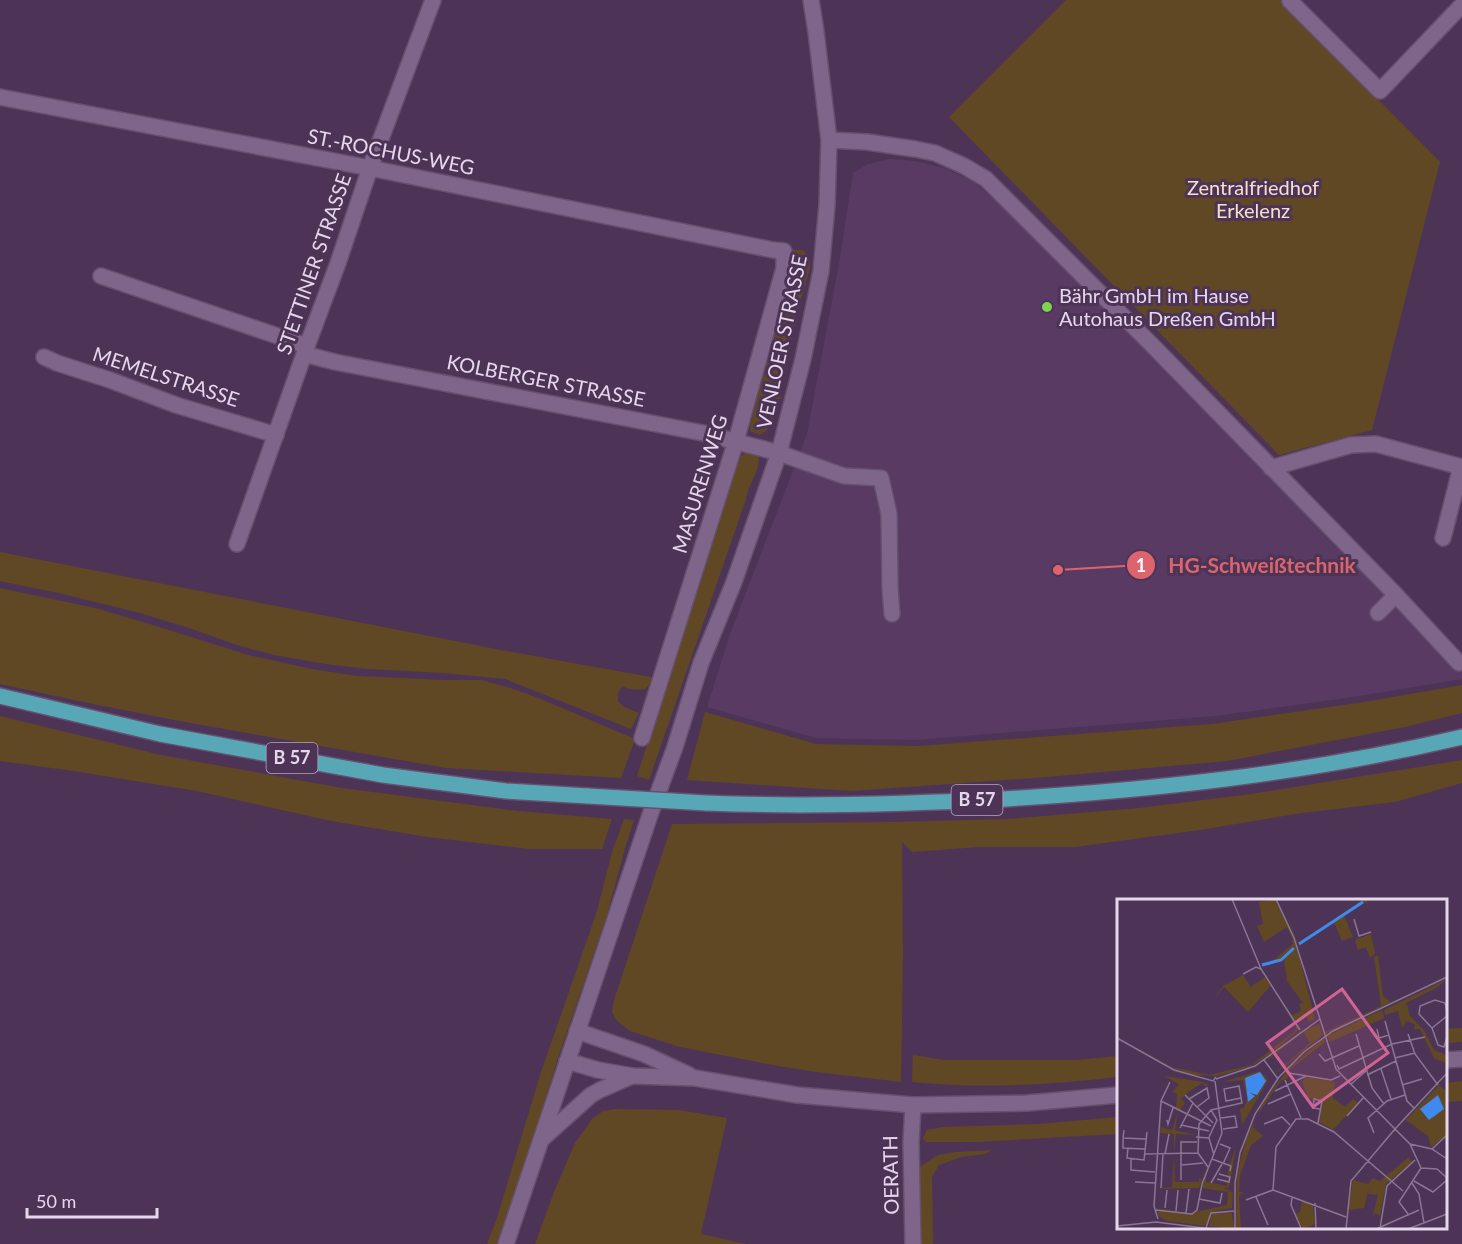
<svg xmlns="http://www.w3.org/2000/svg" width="1462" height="1244" viewBox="0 0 1462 1244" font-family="Lato,sans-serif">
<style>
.built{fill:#583a63}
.green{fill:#604824}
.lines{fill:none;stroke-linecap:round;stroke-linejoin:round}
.street-casing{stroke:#65506d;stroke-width:18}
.secondary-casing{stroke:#65506d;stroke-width:18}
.primary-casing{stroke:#65506d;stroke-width:18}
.street{stroke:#80658a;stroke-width:15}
.secondary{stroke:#80658a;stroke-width:15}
.primary{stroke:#57a7b7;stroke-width:15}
.primary-bridge-casing{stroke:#65506d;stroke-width:18;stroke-linecap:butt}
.primary-bridge{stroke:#57a7b7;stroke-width:15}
.poi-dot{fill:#7ed153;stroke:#4d3457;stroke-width:2}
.labels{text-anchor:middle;stroke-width:6;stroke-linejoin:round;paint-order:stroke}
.shield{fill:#4d3457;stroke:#b8a6bf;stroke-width:1.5}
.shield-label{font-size:18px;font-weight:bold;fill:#e6d7ec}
.street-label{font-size:20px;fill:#e6d7ec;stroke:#4d3457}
.park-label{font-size:20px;fill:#f4e1c7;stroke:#4d3457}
.poi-label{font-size:20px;fill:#e6d7ec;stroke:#4d3457;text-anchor:start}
.inset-river{fill:none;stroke:#3e8aef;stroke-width:3}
.inset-road{fill:none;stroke:#8a7593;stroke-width:1.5}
.view{fill:#d06495;fill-opacity:0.15;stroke:#d06495;stroke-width:3}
.inset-edge{fill:none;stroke:#e6d7ec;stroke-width:3}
.leader{fill:none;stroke:#dc656d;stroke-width:2}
.callout-dot{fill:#dc656d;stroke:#4d3457;stroke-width:2}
.mark-label{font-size:18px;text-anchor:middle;font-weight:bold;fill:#fff}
.callout-label{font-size:21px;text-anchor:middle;font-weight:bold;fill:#dc656d;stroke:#4d3457;stroke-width:6;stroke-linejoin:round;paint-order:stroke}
</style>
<rect width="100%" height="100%" fill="#4d3457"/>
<polygon class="built" points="890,159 915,161 944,168 974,182 1031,232 1201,401 1462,673 1462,679 1346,698 1216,716 914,740 816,738 707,707 730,634 807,434 839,264 853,173 868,164"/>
<g class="green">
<polygon points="1066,0 1280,0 1440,162 1372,430 1279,455 949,117"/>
<polygon points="793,250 803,250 809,257 810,268 794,324 780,397 771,424 766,431 759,435 750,431 751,422 785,300 794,265"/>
<path d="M748 451 758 454C762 470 748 483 746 499L649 780 637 776 658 711 687 606 741 456Z"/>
<path d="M0 552 496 649 651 677 650 684 645 689C636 690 630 690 622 686L618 694V701L624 707 639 713 631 729 505 679 443 673 368 669 325 664 274 655 237 645 189 628 140 613 63 594 0 581Z"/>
<polygon points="0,588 95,608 153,625 248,655 312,669 357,676 445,680 481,680 507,687 536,697 635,739 621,778 446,768 185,722 93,704 0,684"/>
<polygon points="1462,685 1462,713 1405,727 1227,761 1047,777 852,791 687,780 705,712 816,744 919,746 1212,724 1364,702"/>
<polygon points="0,716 161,755 342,788 518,811 612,819 602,849 530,849 427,837 331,821 197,791 74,771 0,761"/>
<polygon points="1462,760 1462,783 1395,802 1302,813 1200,830 1075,847 979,847 912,852 902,842 903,955 901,1082 816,1072 778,1066 680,1047 630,1031 616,1020 612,1012 614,1000 672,824 893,822 1008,819 1139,808 1251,794"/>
<polygon points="624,819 634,820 624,852 606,918 558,1058 523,1171 498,1244 487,1244 496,1221 541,1072 596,914 612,852"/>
<polygon points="1462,1028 1462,1042 1446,1043 1446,1029"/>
<path d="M913 1055 943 1060H1076L1118 1056V1077C1050 1085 980 1089 912 1082Z"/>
<polygon points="1462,1081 1462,1101 1446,1102 1446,1083"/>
<polygon points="616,1109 679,1110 727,1118 701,1234 746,1244 535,1244 554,1192 575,1143 592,1119 603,1111"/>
<polygon points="1118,1117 1118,1134 979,1142 926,1142 923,1138 927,1130 942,1127 1039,1124"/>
<polygon points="993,1150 985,1154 961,1157 939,1165 932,1177 933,1244 918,1244 916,1178 921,1166 938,1155 956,1152"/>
</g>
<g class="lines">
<defs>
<g id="street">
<polyline points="1292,0 1290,1 1380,91 1462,5"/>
<polyline points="0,97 370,168 773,250 784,251 784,268 736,441 642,738"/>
<polyline points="829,140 867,142 915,149 935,153 964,166 986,179 1151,344 1396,595 1459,663"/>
<polyline points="101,276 307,346"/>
<polyline points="304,354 335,362 703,433 779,453 844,476 881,478 889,514 890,588 892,614"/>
<polyline points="44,357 57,363 110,380 176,405 276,435"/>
<polyline points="1271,468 1351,445 1376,444 1462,467"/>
<polyline points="1443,538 1461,467"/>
<polyline points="237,544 307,346 338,263 370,168 433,0"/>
<polyline points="1378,613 1396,595"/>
<polyline points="913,1244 911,1143 913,1105"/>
</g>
<g id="secondary">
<polyline points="577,1031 644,1054 689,1075"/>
<polyline points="1446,1060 1462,1059"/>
<polyline points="567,1061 598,1070 633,1076 695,1078 797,1095 913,1105 1027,1103 1118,1095"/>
<polyline points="542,1139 591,1095 600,1090 632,1076"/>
<polyline points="506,1244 650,815 675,747 701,663 734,582 779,453 803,359 821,271 827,205 829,140 816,32 811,0"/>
</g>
<g id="primary">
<polyline points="0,696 160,734 383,775 506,791 588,796"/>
<path d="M706 803C800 807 893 804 987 800 1146 791 1306 774 1462 737"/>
</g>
</defs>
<use href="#street" class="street-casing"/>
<use href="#secondary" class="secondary-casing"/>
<use href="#primary" class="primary-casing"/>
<use href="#street" class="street"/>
<use href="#secondary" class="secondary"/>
<use href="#primary" class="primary"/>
<defs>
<polyline id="primary-bridge" points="588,796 706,803"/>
</defs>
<use href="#primary-bridge" class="primary-bridge-casing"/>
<use href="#primary-bridge" class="primary-bridge"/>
</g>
<circle class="poi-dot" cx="1047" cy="307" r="6"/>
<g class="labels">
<g class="shield">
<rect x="266.5" y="743" width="51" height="30" rx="4.5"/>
<rect x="951.5" y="785" width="51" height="30" rx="4.5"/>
</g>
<g class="shield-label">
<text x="292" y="764">B 57</text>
<text x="977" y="806">B 57</text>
</g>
<g class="street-label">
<text transform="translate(391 152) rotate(11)" y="7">ST.-ROCHUS-WEG</text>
<text transform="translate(314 264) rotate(-71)" y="7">STETTINER STRASSE</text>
<text transform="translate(782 342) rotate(-78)" y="7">VENLOER STRASSE</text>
<text transform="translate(166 377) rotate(18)" y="7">MEMELSTRASSE</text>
<text transform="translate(546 381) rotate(11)" y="7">KOLBERGER STRASSE</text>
<text transform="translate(700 484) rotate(-73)" y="7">MASURENWEG</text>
<text transform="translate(891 1175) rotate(-91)" y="7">OERATH</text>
</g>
<g class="park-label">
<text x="1253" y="195">Zentralfriedhof<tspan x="1253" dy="23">Erkelenz</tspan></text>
</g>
<g class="poi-label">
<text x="1059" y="303">Bähr GmbH im Hause<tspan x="1059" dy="23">Autohaus Dreßen GmbH</tspan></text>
</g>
</g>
<g transform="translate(1117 899)">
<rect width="330" height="330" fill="#4d3457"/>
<path d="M158 0 172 27 181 53 198 120 192 123 189 117 178 123 173 117 182 130 155 154 132 168 101 177 77 176 58 170 0 137 55 168 92 176 134 166 178 132 179 128 162 100 173 117 184 112 182 105 186 104 170 82 167 61 153 64 177 44 174 43 176 40 170 28 147 43 140 27 146 25 142 3ZM247 0H252L249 5 247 3 227 16 236 38 225 42 217 23 183 45 182 46 179 42 169 16 181 44ZM254 35 258 54 253 59 249 48 241 51 238 41ZM261 56 266 97 274 103 330 76 208 135 192 84 208 133 264 107 257 58ZM126 76 134 88 148 78 154 86 131 113 107 88 96 101 106 87ZM330 80 319 89 289 104 288 107 290 105 293 117 307 131 317 151 330 156V168H328L329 164 317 159 303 130H297L298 125 290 122 285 129 281 112 268 116 267 111ZM265 111 267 119 213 143 210 137ZM202 125 206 136 159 174 151 160 182 133ZM186 133 193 144 159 173 151 161ZM207 139 208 143 170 173 171 179 164 182 139 218 136 228 146 237 134 246 123 276 122 293H127L122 297 124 330H119L120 276 129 240 147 202 172 169ZM143 172 151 181 125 226 123 210 127 209 131 198V203L138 196 130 198 126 181 106 183ZM140 174 149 182 140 196 131 194 128 179ZM47 177 86 183 90 185V188L85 184 70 194 64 200 68 204 63 211 59 209 60 195 55 193 62 185ZM189 178 218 183 216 199 228 208 236 200 241 204 216 231 202 223 206 201 191 199 185 183ZM322 186 330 193V236L314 248 311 237 289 221ZM61 212 58 231 79 236 59 235 57 253V235L43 234 44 214V228L55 231ZM119 249 112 288 107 290 116 292H108L116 293 115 309 98 312 88 327 50 322 42 317 40 311 46 310 70 315 110 306 111 293 85 289 89 276V283L110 287 112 266ZM57 255 58 283H82V279L85 280 82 289 39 290 55 288ZM292 258 295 263 269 285 263 317 258 314 255 320 261 296 251 295 252 288 247 309 231 311 236 281 251 285 256 279 263 282ZM185 302 196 306 198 325 186 330 178 315 183 313ZM95 314H115L117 330 92 327Z" fill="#604824" fill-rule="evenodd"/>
<path d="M143 173 149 182 140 196 133 194 138 197 131 203 128 179ZM321 196 327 210 312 221 303 210Z" fill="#3e8aef"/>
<path class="inset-river" d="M182 45 246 3M145 66 164 61 177 49"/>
<path class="inset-road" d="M115 0 144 70 183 131M159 0 177 39 219 170 278 230 234 282 229 330M237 20 242 37 254 33M126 75 139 68 144 70M330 112 328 104 318 101 303 107 302 115 315 129 330 117M268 122 290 202 298 210M315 129 321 146 327 148 330 138M260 130 262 139 272 136M239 135 255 189 267 205M291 135 298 155 321 186M0 139 57 171 96 182 99 178M202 155 208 162 242 147M278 159 298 154M147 161 161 180M220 166 222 170 275 145 308 138M264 170 274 200M172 174 214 181 223 177M250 176 279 162M99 180 138 167 203 120M168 181 184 219M234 185 249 172M285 186 305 180M158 192 189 177M72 200 90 189 92 199 80 208M44 202 94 227M76 204 96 224M151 205 174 195M230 217 247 198M104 219 118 217 120 228 106 230M50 221 51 225 56 209M201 224 205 202 197 200 196 209 203 210M147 225 165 218 173 226M64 226 92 232M63 229 76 204 68 196M7 231 6 239 29 240M257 234 251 219 270 202 288 196M79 238 92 239 97 256M92 238 100 221 94 211M6 239V249L28 250M103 245 113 249 106 265M293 245 315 250 330 260M11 249 10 259 27 261 30 233M315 250 330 236M28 255 81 254M48 255 52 235M14 260V271L38 273M95 260 114 267 113 272M65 266 86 264M91 268 81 254 82 225 94 211 125 204 122 187 107 190 109 202 124 199M304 269 293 245 278 230 330 174M304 269 320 270 330 279M100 280 112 283 113 278 102 275M64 281V243H80M297 282 316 293 330 281M18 283 38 284M94 284 105 265M295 284 302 295 307 324M44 289 46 255M139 298 151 326M175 299 174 306 184 329M82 300 103 304 105 294M129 301 156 291M198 304 199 330M48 309 50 291M39 311 75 315 80 311 85 285 105 234 98 182M59 312 61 291M69 314 72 290M291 315 282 303 304 269M229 318 156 291 159 248 179 220H191L217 233 286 292M41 320 37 307 44 202 53 183M0 327 39 323 95 330M89 329 94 314 117 312M263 329 270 287 298 261M118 330V284L123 254 138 215 162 178 187 153 216 132 330 78M259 330 302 311M291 330 330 315"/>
<path class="view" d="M225 90 271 154 196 208 150 144Z"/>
<rect width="330" height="330" class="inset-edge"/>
</g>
<path class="leader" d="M1058 570L1141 565"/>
<g class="callout-dot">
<circle cx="1058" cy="570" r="6"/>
<circle cx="1141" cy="565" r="15"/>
</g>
<g class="mark-label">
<text x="1141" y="572">1</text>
</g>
<g class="callout-label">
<text x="1262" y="573">HG-Schweißtechnik</text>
</g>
<path d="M27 1208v9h130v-9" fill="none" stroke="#e6d7ec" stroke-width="3"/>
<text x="36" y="1208" font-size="18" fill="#e6d7ec" stroke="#4d3457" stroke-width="4.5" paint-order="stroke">50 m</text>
</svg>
